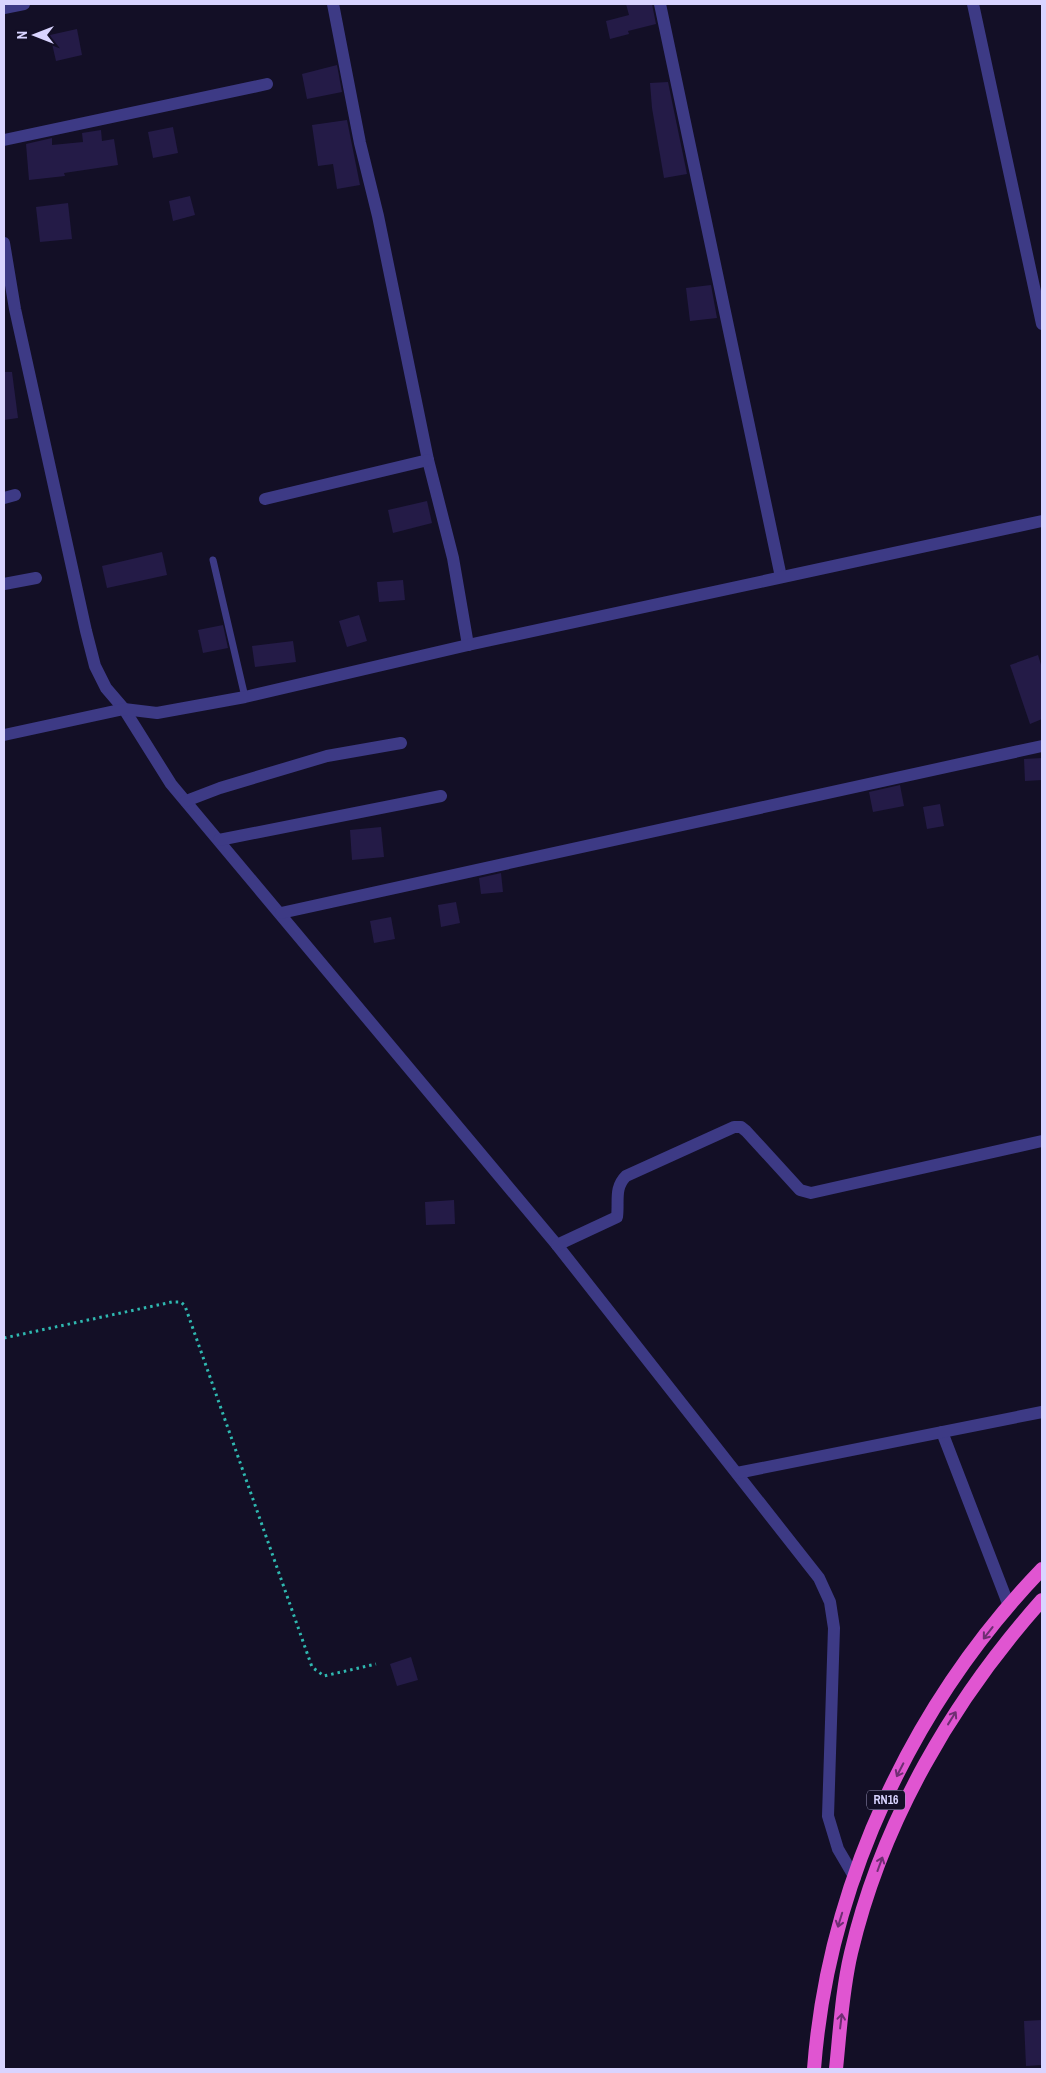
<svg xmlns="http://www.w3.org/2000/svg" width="1046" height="2073" viewBox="0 0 1046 2073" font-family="'Archivo Narrow',sans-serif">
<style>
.building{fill:#241b47}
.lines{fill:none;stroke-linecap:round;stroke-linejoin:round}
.path{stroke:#2fb8b0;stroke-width:3;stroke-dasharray:2.5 4;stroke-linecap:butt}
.service{stroke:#3d3a85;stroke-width:7}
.minor{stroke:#3d3a85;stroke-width:12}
.trunk{stroke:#e055d1;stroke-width:14}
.oneway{stroke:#6f2e73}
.labels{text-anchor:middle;stroke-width:5;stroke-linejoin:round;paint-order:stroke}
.shield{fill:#130f26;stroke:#9e99be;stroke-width:1}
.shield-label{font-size:12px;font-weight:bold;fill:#d9d4ff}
</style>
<rect width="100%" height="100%" fill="#130f26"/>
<g class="building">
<polygon points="626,4 652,4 656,24 628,31 629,34 610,39 606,21 629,15"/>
<polygon points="77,29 82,55 56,61 50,35"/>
<polygon points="337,65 342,92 307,99 302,74"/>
<polygon points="668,82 687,174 664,178 652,108 650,83"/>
<polygon points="347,120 360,185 337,189 333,164 318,166 312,125"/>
<polygon points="173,127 178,153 153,158 148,132"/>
<polygon points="101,130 102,141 114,139 118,165 64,173 65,176 29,180 26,144 52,138 52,145 83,142 82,133"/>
<polygon points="190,196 195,215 173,221 169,201"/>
<polygon points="68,203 72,239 40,242 36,207"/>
<polygon points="711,285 717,318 690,321 686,288"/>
<polygon points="4,372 12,372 18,418 4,420"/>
<polygon points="427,501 432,523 393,533 388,510"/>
<polygon points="162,552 167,575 107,588 102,566"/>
<polygon points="403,580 405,600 379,602 377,582"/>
<polygon points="359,615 367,641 347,647 339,621"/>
<polygon points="223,625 228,648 203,653 198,630"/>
<polygon points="293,641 296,662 255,667 252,646"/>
<polygon points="1038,655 1042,668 1042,719 1030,724 1010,665"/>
<polygon points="1042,758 1042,780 1025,781 1024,759"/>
<polygon points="900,785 904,806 873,812 869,792"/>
<polygon points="940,804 944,826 927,829 923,807"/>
<polygon points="381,827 384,857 352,860 350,830"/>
<polygon points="501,873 503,892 481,894 479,878"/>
<polygon points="456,902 460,923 441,927 438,905"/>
<polygon points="391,917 395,939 374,943 370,921"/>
<polygon points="454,1200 455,1224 426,1225 425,1202"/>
<polygon points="411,1657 418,1680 397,1686 390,1664"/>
<polygon points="1042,2020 1042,2065 1026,2066 1024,2021"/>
</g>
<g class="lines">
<polyline class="path" points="4,1338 172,1302 181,1302 185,1306 312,1667 324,1676 376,1664"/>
<polyline class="service" points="213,560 245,697"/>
<g class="minor">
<polyline points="333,4 360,143 378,216 428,460 453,558 468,645"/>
<polyline points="660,4 781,577"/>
<polyline points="973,4 1042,324"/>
<polyline points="4,8 24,4"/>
<polyline points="4,140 267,84"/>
<polyline points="4,243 15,309 86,631 95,666 106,688 124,709 171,784 557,1245 819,1578 830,1602 834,1628 828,1816 838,1849 855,1878"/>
<polyline points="4,498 15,495"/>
<polyline points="265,499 428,460"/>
<polyline points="4,584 36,578"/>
<polyline points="4,735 124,709 157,713 245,697 468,645 1042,521"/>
<polyline points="186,801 220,788 327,756 401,743"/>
<polyline points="219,840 441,796"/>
<polyline points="281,913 1042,746"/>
<path d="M557 1245 617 1217C619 1201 614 1188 626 1176L734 1127H741L746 1131 800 1190 811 1193 1042 1141"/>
<polyline points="942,1432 1009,1606"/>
<polyline points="737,1473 1042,1412"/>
</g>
<g class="trunk">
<path d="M814 2069C828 1884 913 1703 1042 1569"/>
<path d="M836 2069C840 2031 842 1991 851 1953 882 1821 953 1700 1042 1600"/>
</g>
</g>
<defs><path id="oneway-shaft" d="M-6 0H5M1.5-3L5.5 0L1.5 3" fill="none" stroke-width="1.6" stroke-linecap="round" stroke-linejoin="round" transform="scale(1.25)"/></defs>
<g class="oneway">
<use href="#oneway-shaft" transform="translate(988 1633) rotate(128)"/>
<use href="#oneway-shaft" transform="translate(952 1718) rotate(-58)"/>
<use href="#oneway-shaft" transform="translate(900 1770) rotate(117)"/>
<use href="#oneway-shaft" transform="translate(880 1864) rotate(-70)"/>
<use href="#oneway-shaft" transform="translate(840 1920) rotate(107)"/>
<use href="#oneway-shaft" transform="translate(841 2021) rotate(-83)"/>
</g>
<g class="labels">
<rect class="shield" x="867" y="1790.5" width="38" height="19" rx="4"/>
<g class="shield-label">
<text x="886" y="1804">RN16</text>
</g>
</g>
<rect width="1046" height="2073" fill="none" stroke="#d9d4ff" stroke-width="10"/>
<g transform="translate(35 35) rotate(270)" stroke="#130f26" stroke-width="4" paint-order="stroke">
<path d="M0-4L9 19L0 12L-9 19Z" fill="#d9d4ff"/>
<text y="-8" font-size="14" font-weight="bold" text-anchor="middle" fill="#d9d4ff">N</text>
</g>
</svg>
